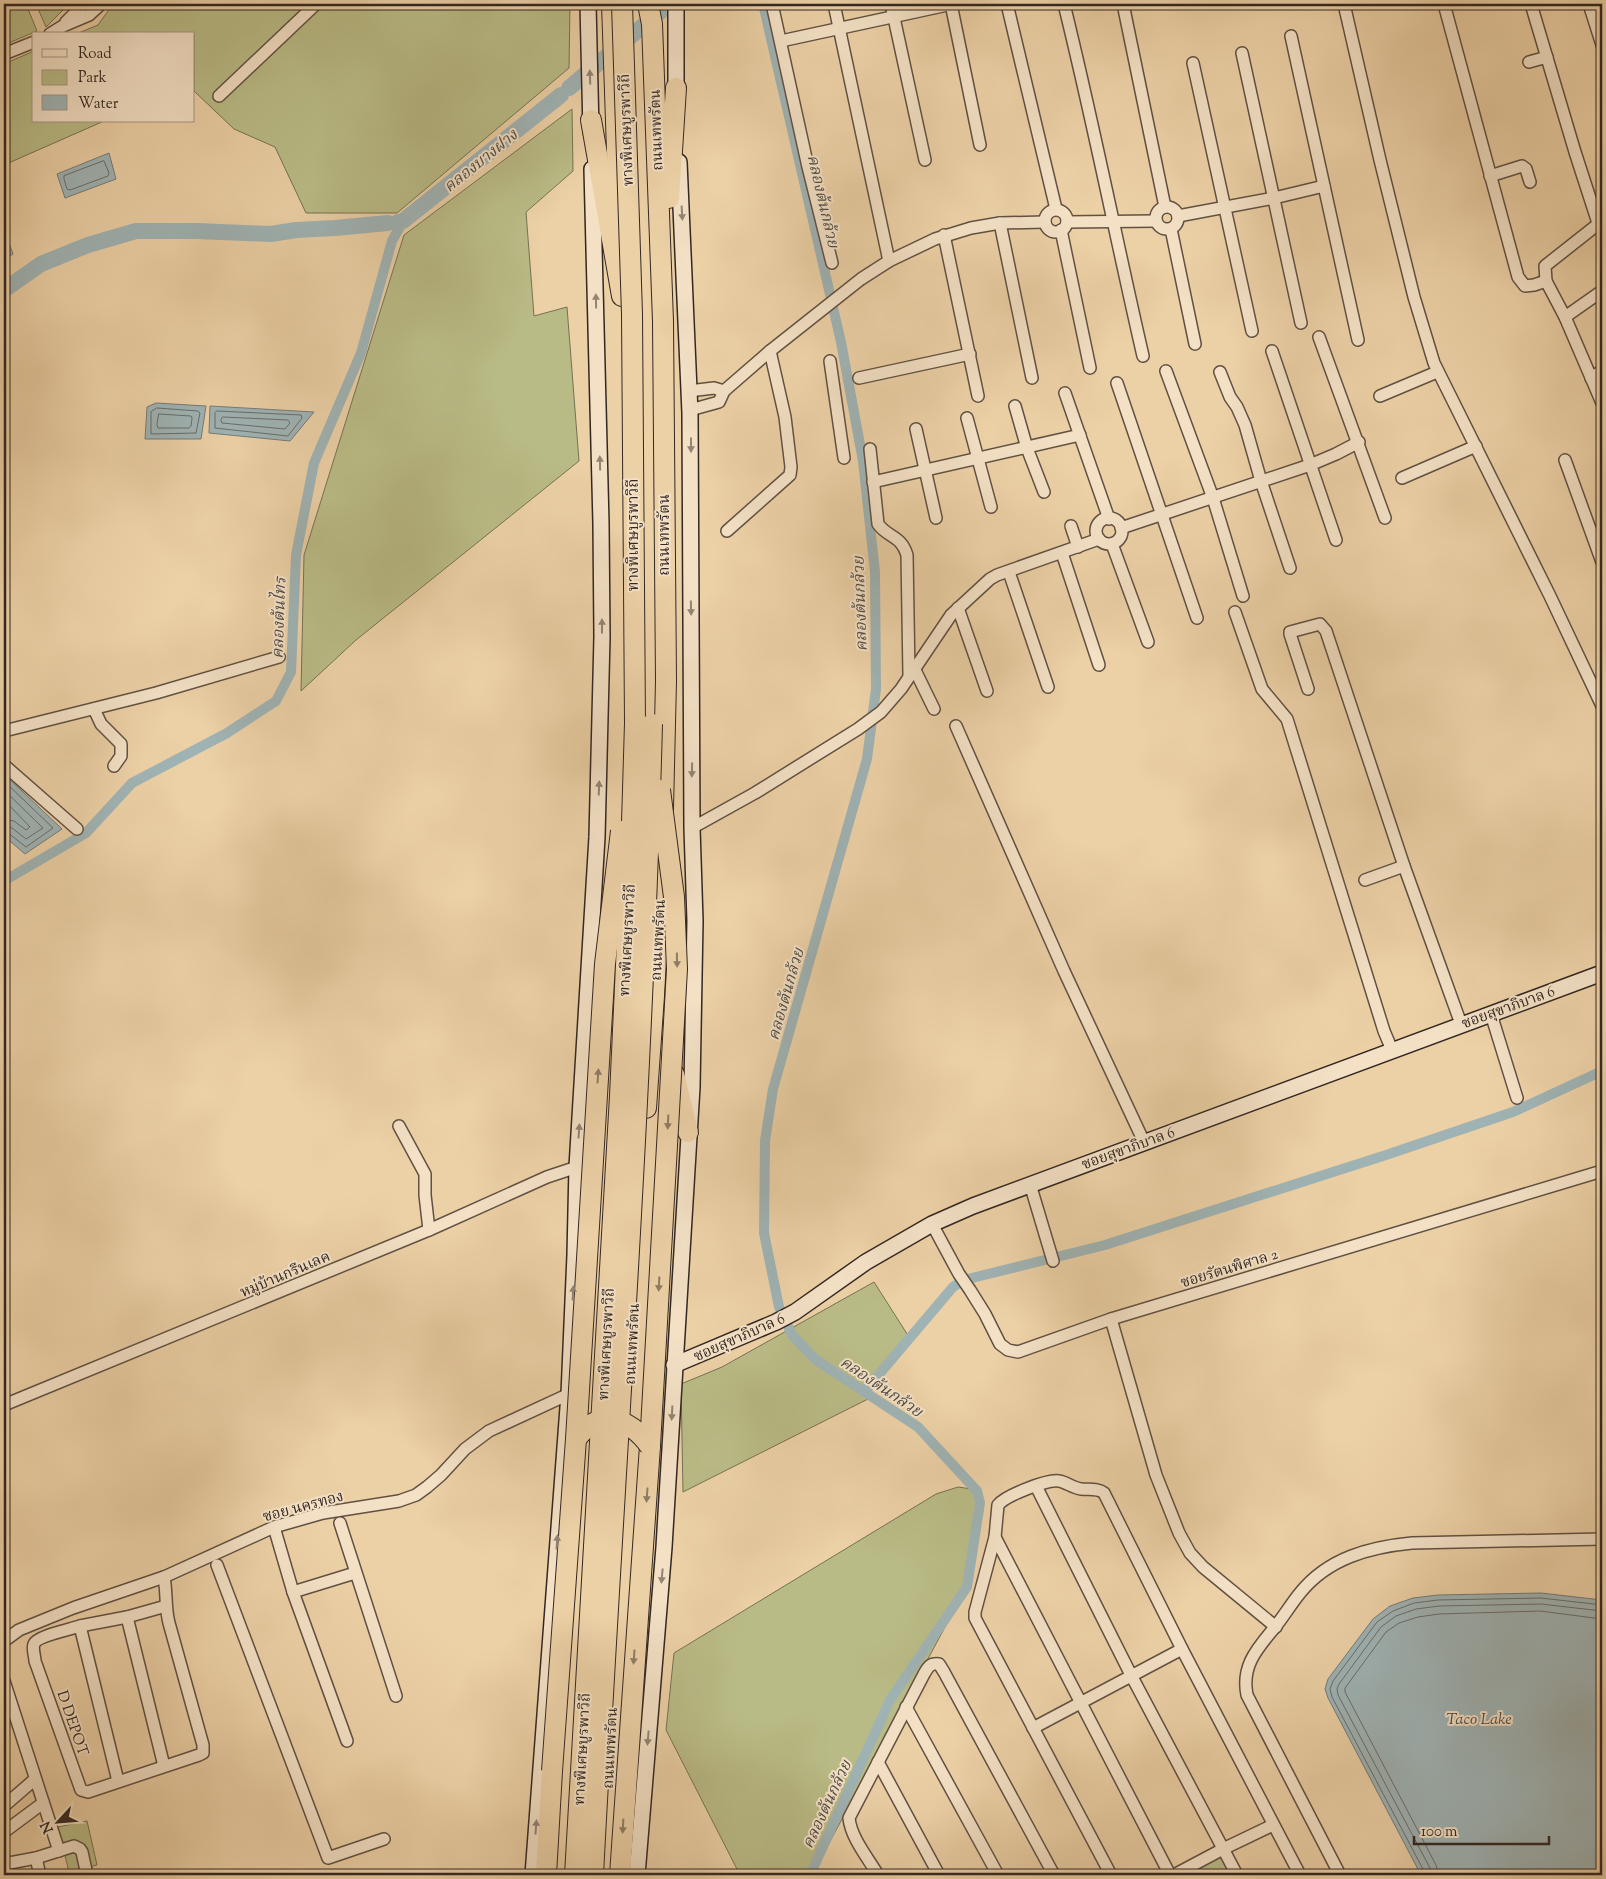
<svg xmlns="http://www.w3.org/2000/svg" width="1606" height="1879" viewBox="0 0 1606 1879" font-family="'Sorts Mill Goudy','Noto Serif Thai',serif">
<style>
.green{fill:#b9bb86;stroke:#767154}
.water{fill:#9fb3b4;stroke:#747b7a}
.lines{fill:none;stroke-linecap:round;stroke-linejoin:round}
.shore{stroke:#696d6b;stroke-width:1}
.canal{stroke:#9fb3b4;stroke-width:10}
.river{stroke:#9fb3b4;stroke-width:16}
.street-casing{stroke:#615143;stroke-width:14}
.secondary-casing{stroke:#332722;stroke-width:18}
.highway-casing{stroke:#332722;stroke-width:22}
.street{stroke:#f3e0c5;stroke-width:11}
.secondary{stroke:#f3e0c5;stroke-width:15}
.highway{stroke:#ecd0a6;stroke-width:20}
.highway-bridge-casing{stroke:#332722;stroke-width:22;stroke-linecap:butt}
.highway-bridge{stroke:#ecd0a6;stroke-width:20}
.oneway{fill:#938474}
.oneway2{fill:#907c64}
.labels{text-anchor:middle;stroke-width:4;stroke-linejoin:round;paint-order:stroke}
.street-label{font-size:15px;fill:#332722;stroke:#f3e0c5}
.water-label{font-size:16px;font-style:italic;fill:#4e4a46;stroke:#f3e0c5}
</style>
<rect width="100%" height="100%" fill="#ecd0a6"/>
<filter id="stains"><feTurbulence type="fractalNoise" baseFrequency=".004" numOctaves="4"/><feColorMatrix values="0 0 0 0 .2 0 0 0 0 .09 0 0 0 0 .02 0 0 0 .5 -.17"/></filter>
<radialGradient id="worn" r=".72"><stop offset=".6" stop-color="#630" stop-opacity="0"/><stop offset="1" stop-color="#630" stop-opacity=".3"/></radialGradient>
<g class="green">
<polygon points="4,4 26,4 37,31 4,45"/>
<polygon points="36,4 69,4 46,27"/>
<polygon points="113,4 570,4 569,68 397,213 306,213 275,147 234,129 194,91 194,34 76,34 98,25"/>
<polygon points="34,51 34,121 104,121 4,165 4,64"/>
<polygon points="572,109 573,171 526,212 534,316 567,307 579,461 356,640 301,691 304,555 404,235"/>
<polygon points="874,1282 909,1337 870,1387 874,1396 683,1492 681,1384 722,1367"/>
<polygon points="958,1487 972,1489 981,1507 967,1586 812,1875 740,1875 666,1730 674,1653 936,1494"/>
<polygon points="87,1821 97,1865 69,1872 58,1827"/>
<polygon points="1222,1850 1236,1875 1176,1875"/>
</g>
<g class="water">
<polygon points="109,153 116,179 65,198 57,174"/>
<polygon points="4,230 13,254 4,259"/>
<polygon points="156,403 206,406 201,439 145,439 147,407"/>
<polygon points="210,406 314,412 290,441 209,433"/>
<polygon points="4,774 62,829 25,854 4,836"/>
<polygon points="1541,1593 1602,1600 1602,1875 1421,1875 1328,1698 1325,1689 1328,1679 1373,1619 1390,1606 1413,1598 1438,1595"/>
</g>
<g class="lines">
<g class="shore">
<polygon points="104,161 109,173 108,176 70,190 67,189 64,179 64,176"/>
<polygon points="157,408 198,411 200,413 196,433 151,434 151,412"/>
<polygon points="217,411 301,415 302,418 288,436 215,428 215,413"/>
<polygon points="159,414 191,416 192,418 191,426 189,428 158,428 157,425"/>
<polygon points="223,417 288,420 290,423 285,429 222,423 221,420"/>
<polyline points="4,781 53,828 26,847 8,833 4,833"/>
<polyline points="4,790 43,828 26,839 12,828 4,826"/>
<polyline points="4,800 30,827 26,830 14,821 4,819"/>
<polyline points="1425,1875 1424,1871 1332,1697 1330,1689 1333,1681 1377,1622 1393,1611 1414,1603 1438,1600 1541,1598 1602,1605"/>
<polyline points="1431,1875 1430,1868 1338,1695 1337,1689 1339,1684 1381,1627 1396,1616 1416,1609 1439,1606 1541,1604 1602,1611"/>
<polyline points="1439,1875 1436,1865 1345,1692 1345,1688 1386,1632 1399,1623 1418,1617 1439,1614 1540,1611 1602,1619"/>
</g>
<g class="canal">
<polyline points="763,4 841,342 863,461 875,572 876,689 867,759 773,1089 765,1141 764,1233 779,1307 792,1335 816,1360 918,1427 977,1491 980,1503 967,1587 890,1700 810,1875"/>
<polyline points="4,881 86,833 132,783 227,733 276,701 291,672 296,555 314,463 361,353 392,241 403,221"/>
<polyline points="864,1392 953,1287 964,1280 1105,1245 1386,1155 1513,1112 1602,1071"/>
</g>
<g class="river">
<polyline points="569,88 669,4"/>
<polyline points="398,222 403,221 561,95"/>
<polyline points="4,290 41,264 88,245 136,231 197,231 271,234 296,230 335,228 388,223"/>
</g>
<defs>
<g id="street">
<polyline points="772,4 808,167 832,263"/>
<polyline points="834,4 889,261"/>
<polyline points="891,4 925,160"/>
<polyline points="951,4 980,145"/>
<polyline points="1007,4 1056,209"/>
<path d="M1064 4C1093 121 1116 239 1143 356"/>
<polyline points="1123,4 1165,207"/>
<polyline points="1344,4 1380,160 1414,297 1434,363 1550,596 1602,706"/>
<polyline points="1444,4 1518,277 1525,286 1534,285 1546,281"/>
<polyline points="1531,4 1575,152 1598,223"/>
<polyline points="1589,4 1602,45"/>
<polyline points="66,22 84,4"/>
<polyline points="50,34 63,26 89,15 101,4"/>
<polyline points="1291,36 1358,340"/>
<polyline points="781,41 952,4"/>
<polyline points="1242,53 1301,323"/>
<polyline points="4,54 34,42"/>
<polyline points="1529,62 1547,57"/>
<polyline points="1193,63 1252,331"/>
<polyline points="219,96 316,4"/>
<polyline points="1490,176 1522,166 1526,169 1530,182"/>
<circle cx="1167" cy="218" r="11"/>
<circle cx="1056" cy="221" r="11"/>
<polyline points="1178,216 1274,198 1324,186"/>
<polyline points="1602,221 1545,266 1546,281 1565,317 1602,403"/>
<polyline points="1067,222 1156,221"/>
<polyline points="1000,223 1032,378"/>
<polyline points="1171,229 1195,344"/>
<polyline points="1061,230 1090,368"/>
<polyline points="944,235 978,396"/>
<polyline points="1565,317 1602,291"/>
<polyline points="1319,337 1385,518"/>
<polyline points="1272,351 1336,540"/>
<polyline points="830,361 844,458"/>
<polyline points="1166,371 1213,498 1243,596"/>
<polyline points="1220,372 1230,397 1237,407 1245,425 1261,481 1290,568"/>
<polyline points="859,378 970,354"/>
<polyline points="1591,378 1602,371"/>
<polyline points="1117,383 1197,618"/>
<polyline points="689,391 714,388 724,391"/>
<polyline points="1065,393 1109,519"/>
<polyline points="1380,396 1437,372"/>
<polyline points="1015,406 1027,448 1044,492"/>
<polyline points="690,410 719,402 724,391 770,351 861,279 889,261 935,239 971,228 1000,223 1045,222"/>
<polyline points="967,418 991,507"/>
<polyline points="916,429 936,518"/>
<path d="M870 449 878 524C888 538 901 535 907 555L909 675"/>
<polyline points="1565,460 1602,562"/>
<polyline points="1402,478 1476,446"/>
<polyline points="873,482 1080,435"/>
<circle cx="1109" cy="531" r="13"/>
<polyline points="1071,526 1078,547"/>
<polyline points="1121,528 1310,465 1336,454 1359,442"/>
<polyline points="727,531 790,475 791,467 785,417 770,351"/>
<polyline points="1112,544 1148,642"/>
<polyline points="1062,553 1099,665"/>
<polyline points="1009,572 1048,687"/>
<polyline points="958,608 987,691"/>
<polyline points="1235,612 1262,689 1287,719 1384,1031 1392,1050"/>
<polyline points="914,668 934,709"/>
<polyline points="1308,689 1290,634 1290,632 1320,624 1326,631 1404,866 1461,1024"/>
<polyline points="94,709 101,724 121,744 121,756 114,766"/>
<polyline points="956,726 1064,971 1144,1142"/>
<polyline points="4,731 156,693 279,657"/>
<polyline points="4,765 77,829"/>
<polyline points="692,828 755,793 858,729 881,712 901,689 951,615 990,579 997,575 1099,539"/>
<polyline points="1365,880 1404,866"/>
<polyline points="1491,1014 1517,1098"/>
<polyline points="399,1126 425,1174 425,1195 429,1230"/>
<polyline points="1030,1184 1053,1261"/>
<polyline points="932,1224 959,1274 970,1290 985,1314 1000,1344 1008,1350 1018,1352 1111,1319 1602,1171"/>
<polyline points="1111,1319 1156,1475 1179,1533 1190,1553 1203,1567 1276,1627"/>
<polyline points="4,1405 429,1230 547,1177 577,1167"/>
<polyline points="1036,1486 1131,1675 1237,1875"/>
<polyline points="340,1523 396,1696"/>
<polyline points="274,1527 293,1592"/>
<polyline points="995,1537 1170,1875"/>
<polyline points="217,1565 328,1858 384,1839"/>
<path d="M80 1626C72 1629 37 1636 34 1644 32 1649 35 1656 35 1661L81 1790 88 1792 199 1755 203 1753V1745L169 1623C165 1608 167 1593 164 1577"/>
<polyline points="4,1641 19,1630 73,1608 164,1577 274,1527 323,1513 399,1501 416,1495 427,1487 441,1475 465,1449 489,1431 569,1394"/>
<polyline points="4,1681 59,1851"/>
<polyline points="906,1707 998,1875"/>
<polyline points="1033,1728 1182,1649"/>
<polyline points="347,1741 293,1592 355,1573"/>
<polyline points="878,1762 939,1875"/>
<polyline points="164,1766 127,1617 166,1606"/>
<polyline points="118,1781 80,1626 127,1617"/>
<polyline points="4,1806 34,1780"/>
<polyline points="4,1832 43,1803"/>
<polyline points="36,1858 40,1875"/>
<polyline points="4,1864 36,1858 74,1846 80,1849 82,1852 87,1875"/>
<path d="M878 1875C868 1858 851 1838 849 1818L924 1674C928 1667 930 1663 939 1664L944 1672 1054 1875"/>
<path d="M1111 1875 975 1618V1612L995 1537 998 1505C1005 1496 1047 1479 1059 1481 1066 1482 1073 1488 1081 1489 1089 1490 1098 1488 1104 1493L1182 1649 1300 1875"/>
<polyline points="1174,1875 1223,1849 1273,1825"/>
<path d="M1340 1875 1247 1695C1241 1665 1258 1648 1275 1627 1284 1616 1291 1604 1300 1593 1328 1558 1370 1547 1412 1543L1602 1539"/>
</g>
<g id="secondary">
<polyline points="588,4 591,131"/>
<polyline points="676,4 676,99"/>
<polyline points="674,1365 776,1322 795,1312 866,1262 932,1224 973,1206 1602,973"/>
<polyline points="533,1875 569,1394 575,1255 577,1167 597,837 602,637 601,524 592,169"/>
<polyline points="637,1875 664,1547 692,1087 695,921 692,828 690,413 679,162"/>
</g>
<g id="highway">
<polyline points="612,4 619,210"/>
<polyline points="648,4 652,24 663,321 666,681 663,809"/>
<polyline points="591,120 622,296"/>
<polyline points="669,198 676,88"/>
<polyline points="674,1074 688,1132"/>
<polyline points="646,1108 654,996 662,848"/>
<polyline points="546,1875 552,1771"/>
<polyline points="620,1875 650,1446"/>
</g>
</defs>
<use href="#street" class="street-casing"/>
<use href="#secondary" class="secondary-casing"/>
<use href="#highway" class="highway-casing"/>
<use href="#street" class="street"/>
<use href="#secondary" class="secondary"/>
<use href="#highway" class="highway"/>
<defs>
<g id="highway-bridge">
<polyline points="576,1439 605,964 621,831"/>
<polyline points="650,1446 677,969 674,897 660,790"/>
<path d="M552 1771 576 1439C600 1407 629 1418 650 1446"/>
<polyline points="575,1875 620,1096 631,856 635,723 632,314 622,4"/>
<path d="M593 1875C613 1491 642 1108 652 724"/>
</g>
</defs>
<use href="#highway-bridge" class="highway-bridge-casing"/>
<use href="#highway-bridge" class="highway-bridge"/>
</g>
<defs><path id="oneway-solid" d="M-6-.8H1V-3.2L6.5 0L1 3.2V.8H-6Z" transform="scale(1.25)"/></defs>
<g class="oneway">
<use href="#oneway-solid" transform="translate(590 77) rotate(-92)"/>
<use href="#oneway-solid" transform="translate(682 213) rotate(87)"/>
<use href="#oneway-solid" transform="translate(596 301) rotate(-91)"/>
<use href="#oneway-solid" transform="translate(691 445) rotate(90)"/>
<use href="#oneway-solid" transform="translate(600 463) rotate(-91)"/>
<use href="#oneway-solid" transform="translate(691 608) rotate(89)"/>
<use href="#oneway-solid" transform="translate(602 626) rotate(-90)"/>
<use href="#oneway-solid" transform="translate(692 770) rotate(91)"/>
<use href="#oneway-solid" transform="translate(599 788) rotate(-88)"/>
<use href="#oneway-solid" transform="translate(579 1131) rotate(-86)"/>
<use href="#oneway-solid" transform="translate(573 1293) rotate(-87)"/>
<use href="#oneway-solid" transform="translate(672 1413) rotate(93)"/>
<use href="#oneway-solid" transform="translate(557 1542) rotate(-86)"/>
<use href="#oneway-solid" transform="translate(662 1576) rotate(95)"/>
<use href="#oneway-solid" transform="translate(648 1738) rotate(95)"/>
<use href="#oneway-solid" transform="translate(536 1827) rotate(-86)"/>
</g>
<g class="oneway2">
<use href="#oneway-solid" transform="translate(677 960) rotate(89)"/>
<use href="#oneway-solid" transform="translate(598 1076) rotate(-86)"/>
<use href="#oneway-solid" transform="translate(668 1122) rotate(93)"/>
<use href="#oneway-solid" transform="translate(659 1284) rotate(93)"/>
<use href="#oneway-solid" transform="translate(647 1495) rotate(94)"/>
<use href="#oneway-solid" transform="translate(634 1657) rotate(94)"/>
<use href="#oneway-solid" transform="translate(623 1826) rotate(93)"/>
</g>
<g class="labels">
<g class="street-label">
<text transform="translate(626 130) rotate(-92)" y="5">ทางพิเศษบูรพาวิถี</text>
<text transform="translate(656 130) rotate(-92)" y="5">ถนนเทพรัตน</text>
<text transform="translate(633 535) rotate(-90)" y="5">ทางพิเศษบูรพาวิถี</text>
<text transform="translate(664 535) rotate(-90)" y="5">ถนนเทพรัตน</text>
<text transform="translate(627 940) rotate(-87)" y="5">ทางพิเศษบูรพาวิถี</text>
<text transform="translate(658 940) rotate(-87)" y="5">ถนนเทพรัตน</text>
<text transform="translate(1508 1007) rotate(-20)" y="5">ซอยสุขาภิบาล 6</text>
<text transform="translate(1128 1148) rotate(-20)" y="5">ซอยสุขาภิบาล 6</text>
<text transform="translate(1229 1268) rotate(-17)" y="5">ซอยรัตนพิศาล 2</text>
<text transform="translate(285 1274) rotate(-23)" y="5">หมู่บ้านกรีนเลค</text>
<text transform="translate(739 1337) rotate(-24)" y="5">ซอยสุขาภิบาล 6</text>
<text transform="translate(606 1344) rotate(-87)" y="5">ทางพิเศษบูรพาวิถี</text>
<text transform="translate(632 1344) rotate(-87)" y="5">ถนนเทพรัตน</text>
<text transform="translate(303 1506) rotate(-15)" y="5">ซอย นครทอง</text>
<text transform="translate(73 1723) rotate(71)" y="5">D DEPOT</text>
<text transform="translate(610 1748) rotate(-87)" y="5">ถนนเทพรัตน</text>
<text transform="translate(582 1749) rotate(-87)" y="5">ทางพิเศษบูรพาวิถี</text>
</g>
<g class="water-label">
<text transform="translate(480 160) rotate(-39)" y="6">คลองบางฝาง</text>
<text transform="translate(824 201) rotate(77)" y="6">คลองต้นกล้วย</text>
<text transform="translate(859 604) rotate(-92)" y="6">คลองต้นกล้วย</text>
<text transform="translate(278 618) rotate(-88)" y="6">คลองต้นไทร</text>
<text transform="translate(785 994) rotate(-74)" y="6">คลองต้นกล้วย</text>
<text transform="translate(882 1386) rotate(34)" y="6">คลองต้นกล้วย</text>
<text x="1479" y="1724">Taco Lake</text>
<text transform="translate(826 1804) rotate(-65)" y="6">คลองต้นกล้วย</text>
</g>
</g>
<rect width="1606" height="1879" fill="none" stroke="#ecd0a6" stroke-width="20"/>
<rect x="5" y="5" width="1596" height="1869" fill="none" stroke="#332722" stroke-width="2.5"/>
<rect x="10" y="10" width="1586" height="1859" fill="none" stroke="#332722"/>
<rect x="32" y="32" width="162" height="90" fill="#f3e0c5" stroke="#a69684"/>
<rect x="42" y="49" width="25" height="8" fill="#f3e0c5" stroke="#a69684"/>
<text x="78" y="58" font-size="15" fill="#332722">Road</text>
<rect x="42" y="70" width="25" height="15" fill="#b9bb86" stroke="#a69684"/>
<text x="78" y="82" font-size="15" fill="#332722">Park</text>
<rect x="42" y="95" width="25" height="15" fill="#9fb3b4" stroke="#a69684"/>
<text x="78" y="108" font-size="15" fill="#332722">Water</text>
<g transform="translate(58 1822) rotate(244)" stroke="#f3e0c5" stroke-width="4" paint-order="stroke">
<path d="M0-4L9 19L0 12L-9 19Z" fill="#332722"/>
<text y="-8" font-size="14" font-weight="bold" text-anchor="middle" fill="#332722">N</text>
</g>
<path d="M1414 1836v8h135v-8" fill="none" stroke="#332722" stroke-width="2.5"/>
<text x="1421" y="1836" font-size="15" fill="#332722" stroke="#f3e0c5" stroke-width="4" paint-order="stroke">100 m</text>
<rect width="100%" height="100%" filter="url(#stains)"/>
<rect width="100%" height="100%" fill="url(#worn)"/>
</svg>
